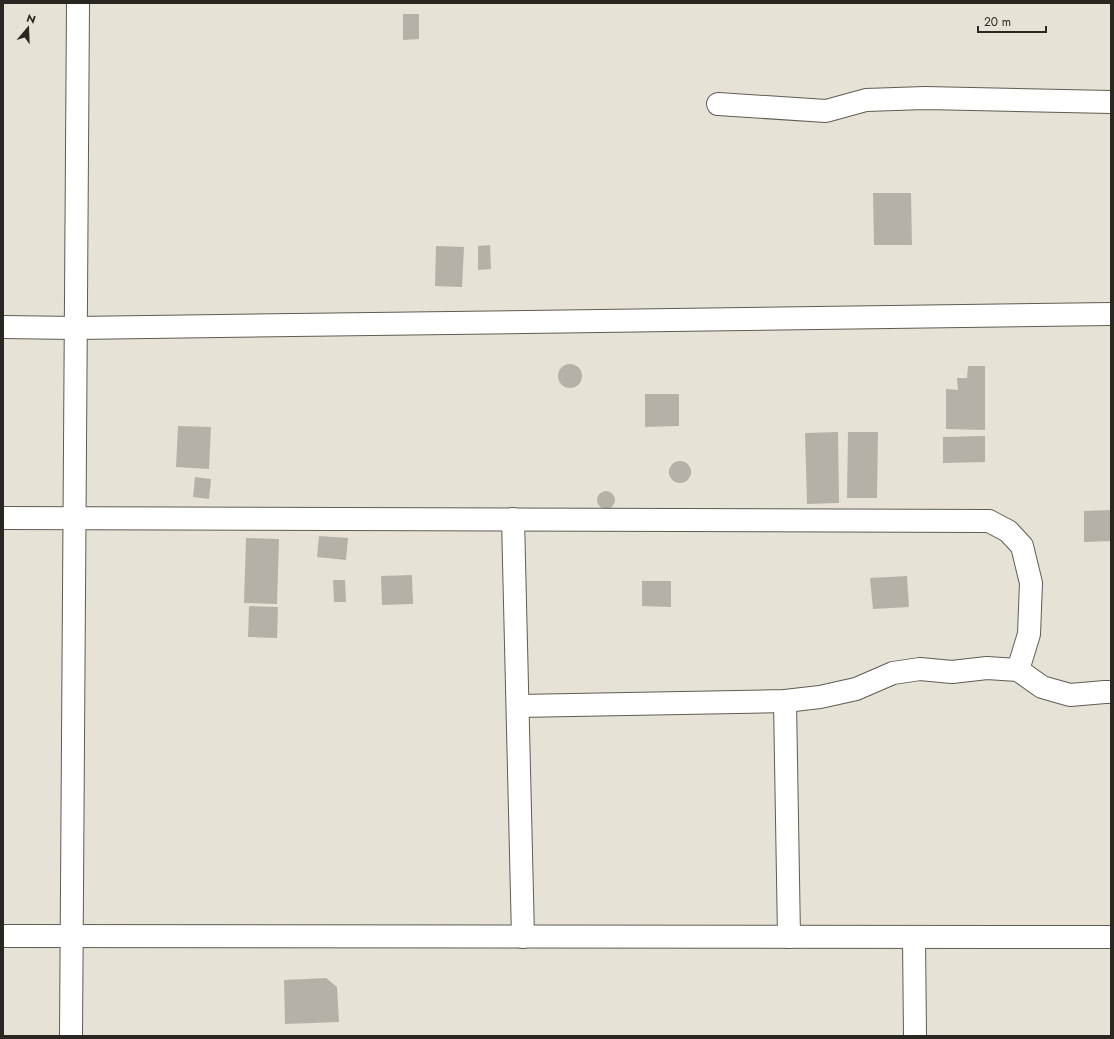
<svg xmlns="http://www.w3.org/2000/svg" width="1114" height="1039" viewBox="0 0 1114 1039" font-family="Jost,sans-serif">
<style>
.building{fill:#b6b1a6}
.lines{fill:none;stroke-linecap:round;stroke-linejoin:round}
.street-casing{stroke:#615c52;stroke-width:24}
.street{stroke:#fff;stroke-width:22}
</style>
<rect width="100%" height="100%" fill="#e7e2d6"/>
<g class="building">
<polygon points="403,14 419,14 419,39 403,40"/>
<polygon points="873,193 911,193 912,245 874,245"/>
<polygon points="490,245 491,269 478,270 478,246"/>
<polygon points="436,246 464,247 462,287 435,286"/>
<circle cx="570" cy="376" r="12"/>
<polygon points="968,366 985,366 985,430 946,429 946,389 958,390 957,378 967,378"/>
<polygon points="645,394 679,394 679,426 645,427"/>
<polygon points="178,426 211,427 209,469 176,467"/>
<polygon points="838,432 839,503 807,504 805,433"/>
<polygon points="848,432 878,432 877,498 847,498"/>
<polygon points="985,436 985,462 943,463 943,437"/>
<circle cx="680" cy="472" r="11"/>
<polygon points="195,477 211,479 209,499 193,497"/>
<circle cx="606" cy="500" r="9"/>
<polygon points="1111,510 1111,541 1084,542 1084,511"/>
<polygon points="319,536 348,538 346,560 317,557"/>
<polygon points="246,538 279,539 277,604 244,603"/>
<polygon points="412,575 413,604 382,605 381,576"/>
<polygon points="907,576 909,607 873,609 870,578"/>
<polygon points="333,580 345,580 346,602 334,602"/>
<polygon points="642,581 671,581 671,607 642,606"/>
<polygon points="249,606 278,607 277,638 248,637"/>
<polygon points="326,978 337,987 339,1022 285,1024 284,980"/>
</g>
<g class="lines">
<defs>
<g id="street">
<polyline points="718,104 826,111 866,100 925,98 1111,102"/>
<polyline points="3,327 76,328 1111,314"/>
<polyline points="3,518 989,521 1008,531 1022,546 1031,583 1029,634 1018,670"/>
<polyline points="513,519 523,937"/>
<polyline points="785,701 789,937"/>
<polyline points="518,706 785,701 820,697 856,689 893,673 920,669 952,672 987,668 1018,670 1042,687 1070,695 1105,692 1111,692"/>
<polyline points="3,936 1111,937"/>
<polyline points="914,937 915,1036"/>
<polyline points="71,1036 78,3"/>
</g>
</defs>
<use href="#street" class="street-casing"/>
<use href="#street" class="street"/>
</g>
<rect width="1114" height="1039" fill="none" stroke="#2a2723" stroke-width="8"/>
<g transform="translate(28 28) rotate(19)" stroke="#e7e2d6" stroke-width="3" paint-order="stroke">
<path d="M0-3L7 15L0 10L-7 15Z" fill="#2a2723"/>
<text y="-6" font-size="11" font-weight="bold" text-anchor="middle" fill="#2a2723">N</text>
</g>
<path d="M978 26v6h68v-6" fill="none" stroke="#2a2723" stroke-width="2"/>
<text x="984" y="26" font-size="12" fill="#2a2723" stroke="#e7e2d6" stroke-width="3" paint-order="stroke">20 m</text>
</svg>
